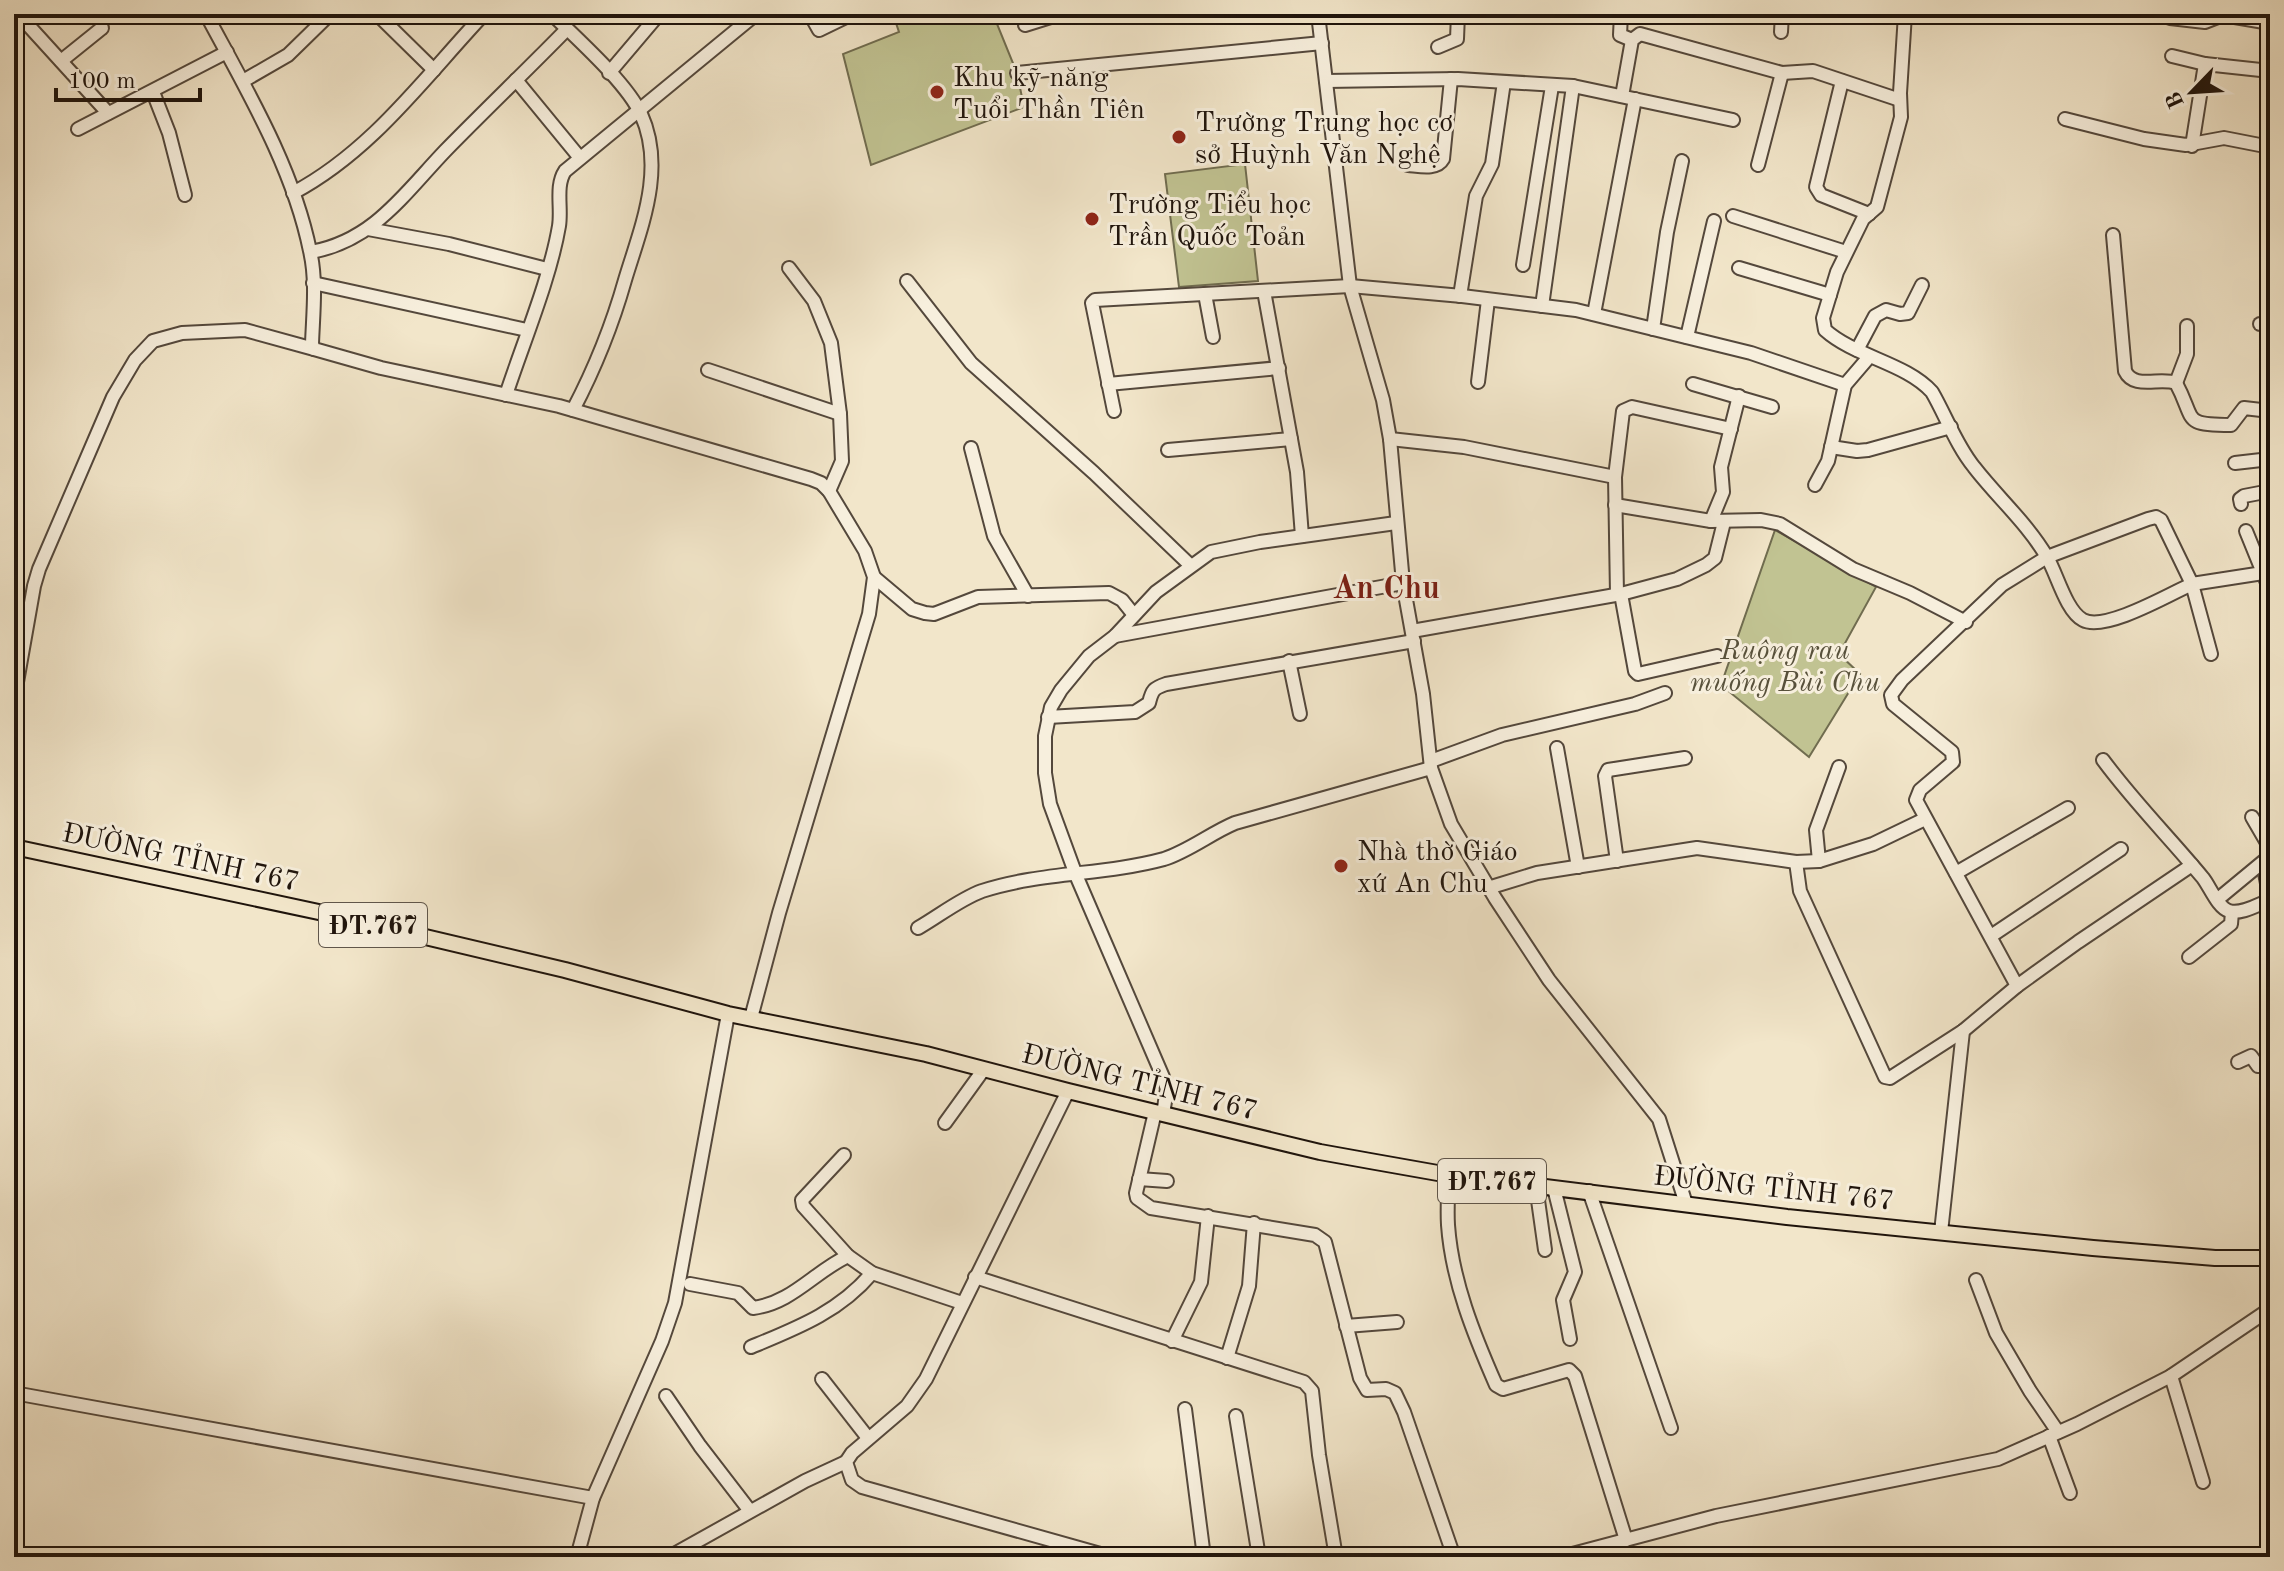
<svg xmlns="http://www.w3.org/2000/svg" width="2284" height="1571" viewBox="0 0 2284 1571" font-family="'Old Standard TT',serif">
<style>
.green{fill:#c1c392;stroke:#706c4f;stroke-width:2}
.lines{fill:none;stroke-linecap:round;stroke-linejoin:round}
.minor-casing{stroke:#54483c;stroke-width:16}
.major-casing{stroke:#1f140c;stroke-width:18}
.minor{stroke:#f7efdd;stroke-width:12}
.major{stroke:#f2e6ca;stroke-width:14}
.poi-dot{fill:#8f2418;stroke:#f7efdd;stroke-width:3}
.labels{text-anchor:middle;stroke-width:6;stroke-linejoin:round;paint-order:stroke}
.shield{fill:#f7efdd;stroke:#60564b;stroke-width:2}
.shield-label{font-size:26px;font-weight:bold;fill:#1f140c}
.poi-label{font-size:28px;fill:#1f140c;stroke:#f7efdd;text-anchor:start}
.park-label{font-size:28px;font-style:italic;fill:#58513b;stroke:#f7efdd}
.street-label{font-size:28px;fill:#1f140c;stroke:#f7efdd}
.quarter-label{font-size:32px;font-weight:bold;fill:#7a1f14;stroke:#f7efdd}
</style>
<rect width="100%" height="100%" fill="#f2e6ca"/>
<filter id="stains"><feTurbulence type="fractalNoise" baseFrequency=".0025" numOctaves="4"/><feColorMatrix values="0 0 0 0 .2 0 0 0 0 .09 0 0 0 0 .02 0 0 0 .5 -.17"/></filter>
<radialGradient id="worn" r=".72"><stop offset=".6" stop-color="#630" stop-opacity="0"/><stop offset="1" stop-color="#630" stop-opacity=".3"/></radialGradient>
<g class="green">
<polygon points="919,14 993,14 1017,73 1024,107 871,165 843,54 899,32 896,23"/>
<polygon points="1245,164 1258,281 1179,287 1165,174"/>
<polygon points="1775,530 1876,587 1839,654 1860,674 1809,757 1721,685"/>
</g>
<g class="lines">
<defs>
<g id="minor">
<polyline points="18,14 108,113"/>
<path d="M206 14C246 89 293 167 310 251 317 281 313 314 312 344L314 349 381 368 559 406 811 479 821 483 829 491 865 551 874 577 869 614 779 913 751 1018"/>
<polyline points="377,14 434,70"/>
<path d="M552 14C578 40 626 82 641 114 666 169 641 227 625 280 612 326 595 368 573 410"/>
<polyline points="810,14 819,30 852,14"/>
<polyline points="1318,14 1350,286 1383,400 1390,439 1403,583 1423,694 1431,768 1451,824 1495,898 1549,980 1659,1119 1686,1204"/>
<polyline points="1621,14 1620,35 1632,40"/>
<path d="M1905 14 1900 93 1901 117 1877 207 1863 219 1837 272 1823 318 1825 330C1855 357 1906 363 1932 392 1946 416 1956 445 1974 467 1998 498 2027 523 2047 557 2057 574 2066 611 2083 620 2105 632 2170 594 2192 584L2211 654"/>
<polyline points="2170,18 2205,22 2223,15 2270,23"/>
<polyline points="1025,25 1060,14"/>
<polyline points="1781,32 1782,14"/>
<polyline points="1438,47 1457,39 1458,14"/>
<polyline points="2172,56 2205,64 2192,146"/>
<polyline points="61,61 102,28"/>
<polyline points="2205,64 2270,71"/>
<polyline points="609,73 659,14"/>
<polyline points="1017,73 1322,43"/>
<polyline points="516,80 580,158"/>
<polyline points="243,81 288,55 330,14"/>
<polyline points="1326,81 1458,79 1573,86 1733,120"/>
<polyline points="1842,81 1816,187 1821,195 1869,214"/>
<polyline points="153,92 169,133 185,195"/>
<polyline points="1622,96 1632,40 1640,34 1782,73 1813,71 1900,100"/>
<polyline points="2065,119 2144,139 2186,145 2224,138 2270,147"/>
<polyline points="78,129 227,52"/>
<path d="M1408 165C1420 166 1437 170 1443 159L1451 79"/>
<polyline points="1758,165 1782,73"/>
<path d="M293 193C372 151 424 78 484 14"/>
<polyline points="1733,216 1846,252"/>
<polyline points="368,229 449,244 547,269"/>
<path d="M2113 235 2125 371C2134 390 2159 377 2176 383 2196 420 2181 425 2231 425L2244 408 2270 411"/>
<path d="M311 252C373 241 404 194 445 151 485 110 527 70 567 29"/>
<polyline points="1523,265 1552,86"/>
<polyline points="789,268 814,301 831,343 840,414 842,461 829,491"/>
<polyline points="1739,268 1830,295"/>
<polyline points="907,281 971,363 1094,473 1190,565"/>
<polyline points="313,283 527,330"/>
<polyline points="1264,291 1297,472 1302,536"/>
<polyline points="1205,294 1213,337"/>
<polyline points="1460,296 1476,196 1492,164 1504,82"/>
<polyline points="1542,306 1573,86"/>
<polyline points="1594,314 1635,99"/>
<polyline points="2260,324 2270,324"/>
<polyline points="1653,329 1667,232 1682,161"/>
<polyline points="1687,337 1714,221"/>
<polyline points="1857,350 1875,316 1886,310 1900,314 1908,313 1922,285"/>
<polyline points="708,370 840,414"/>
<polyline points="1478,382 1488,300"/>
<polyline points="2176,383 2187,354 2187,326"/>
<polyline points="1108,384 1279,368"/>
<polyline points="1693,384 1772,407"/>
<path d="M506 395C523 343 550 279 559 226 562 208 555 186 565 171L756 14"/>
<polyline points="1114,411 1092,303 1095,300 1350,286 1462,296 1576,310 1751,353 1845,385"/>
<polyline points="1390,439 1464,447 1615,477"/>
<polyline points="1831,447 1857,451 1868,450 1951,427"/>
<polyline points="971,448 994,536 1028,596"/>
<polyline points="1168,450 1291,439"/>
<polyline points="2235,463 2270,459"/>
<polyline points="1815,485 1828,461 1845,385 1869,357"/>
<polyline points="2241,504 2240,499 2244,496 2270,491"/>
<polyline points="1615,505 1711,521 1761,520 1780,524 1853,569 1910,593 1966,622"/>
<polyline points="1711,521 1723,492 1721,467 1739,396"/>
<polyline points="2246,531 2270,590"/>
<polyline points="874,577 912,609 925,613 934,614 978,597 1109,593 1122,600 1134,615"/>
<polyline points="1617,594 1615,477 1623,411 1632,407 1731,429"/>
<polyline points="1621,594 1635,671 1638,674 1717,656"/>
<polyline points="1412,631 1621,594 1677,579 1706,565 1715,558 1724,522"/>
<polyline points="1115,636 1403,583"/>
<polyline points="1289,661 1300,714"/>
<polyline points="14,699 34,586 39,569 113,397 135,360 153,341 182,333 245,330 314,349"/>
<path d="M1048 717 1135 712 1149 703C1152 690 1154 688 1166 684L1414 641"/>
<polyline points="1557,748 1578,867"/>
<path d="M2103 760C2134 802 2170 838 2203 878 2210 887 2218 908 2229 911 2241 915 2259 904 2270 900"/>
<polyline points="1431,761 1502,735 1635,704 1665,693"/>
<polyline points="2252,817 2270,848"/>
<polyline points="1617,861 1605,776 1608,770 1685,758"/>
<polyline points="1819,861 1816,830 1839,767"/>
<polyline points="2265,861 2264,868 2270,899"/>
<polyline points="1796,862 1800,891 1885,1077 1890,1078 1963,1031 2017,986 2078,942 2192,865"/>
<polyline points="1956,873 2068,808"/>
<polyline points="1488,888 1537,873 1697,848 1796,862 1819,861 1873,844 1925,819"/>
<polyline points="2218,899 2270,856"/>
<path d="M918 928C939 916 960 899 982 891 1040 872 1105 875 1164 859 1189 851 1211 833 1235 823L1431 768"/>
<polyline points="1991,936 2121,849"/>
<polyline points="2189,957 2231,924 2232,912"/>
<polyline points="2017,986 1916,800 1920,790 1953,762 1952,752 1893,704 1891,695 1902,680 2002,585 2047,557 2148,519 2156,517 2161,520 2192,584 2263,573"/>
<polyline points="2238,1062 2251,1056 2258,1066 2270,1063"/>
<polyline points="1068,1091 926,1379 907,1406 852,1453 846,1462 852,1480 862,1487 1111,1557"/>
<polyline points="1155,1112 1136,1193 1137,1198 1151,1208 1315,1235 1325,1242 1360,1378 1367,1390 1386,1389 1395,1393 1404,1412 1454,1557"/>
<polyline points="1163,1114 1167,1089 1163,1077 1076,875 1050,804 1045,773 1045,736 1051,707 1061,690 1089,656 1115,636 1156,592 1211,552 1260,542 1396,523"/>
<polyline points="945,1123 984,1069"/>
<polyline points="844,1155 802,1200 803,1206 848,1256 872,1273 962,1303"/>
<path d="M1449 1175C1448 1192 1447 1209 1448 1225 1452 1281 1474 1335 1496 1385L1503 1389 1569 1370 1575 1376 1626 1540"/>
<polyline points="1139,1179 1167,1181"/>
<polyline points="1536,1186 1545,1250"/>
<polyline points="1554,1188 1575,1272 1563,1300 1570,1339"/>
<polyline points="1589,1191 1671,1428"/>
<polyline points="1941,1232 1963,1031"/>
<polyline points="975,1277 1304,1382 1312,1391 1319,1455 1336,1557"/>
<polyline points="1976,1280 1996,1333 2030,1391 2058,1432"/>
<path d="M690 1284 738 1293 753 1308C792 1303 814 1272 848 1256"/>
<polyline points="1346,1326 1397,1322"/>
<polyline points="1172,1341 1201,1282 1208,1216"/>
<path d="M751 1347C797 1328 839 1312 872 1273"/>
<polyline points="1227,1358 1249,1286 1254,1223"/>
<polyline points="2171,1376 2203,1482"/>
<polyline points="822,1379 868,1438"/>
<polyline points="14,1393 593,1498"/>
<polyline points="666,1396 700,1446 750,1511"/>
<polyline points="1185,1409 1204,1557"/>
<polyline points="1236,1416 1259,1557"/>
<polyline points="2049,1436 2070,1493"/>
<polyline points="577,1557 593,1498 662,1341 675,1303 728,1014"/>
<polyline points="669,1557 805,1481 846,1462"/>
<polyline points="1561,1557 1716,1516 1998,1459 2077,1424 2171,1376 2270,1309"/>
</g>
<polyline id="major" points="14,847 328,914 565,970 728,1014 926,1054 1068,1091 1320,1152 1370,1161 1449,1175 1787,1217 2093,1248 2215,1258 2270,1258"/>
</defs>
<use href="#minor" class="minor-casing"/>
<use href="#major" class="major-casing"/>
<use href="#minor" class="minor"/>
<use href="#major" class="major"/>
</g>
<g class="poi-dot">
<circle cx="937" cy="92" r="8"/>
<circle cx="1179" cy="137" r="8"/>
<circle cx="1092" cy="219" r="8"/>
<circle cx="1341" cy="866" r="8"/>
</g>
<g class="labels">
<g class="shield">
<rect x="319" y="903" width="108" height="44" rx="6"/>
<rect x="1438" y="1159" width="108" height="44" rx="6"/>
</g>
<g class="shield-label">
<text x="373" y="934">ĐT.767</text>
<text x="1492" y="1190">ĐT.767</text>
</g>
<g class="poi-label">
<text x="953" y="86">Khu kỹ năng<tspan x="953" dy="32">Tuổi Thần Tiên</tspan></text>
<text x="1195" y="131">Trường Trung học cơ<tspan x="1195" dy="32">sở Huỳnh Văn Nghệ</tspan></text>
<text x="1108" y="213">Trường Tiểu học<tspan x="1108" dy="32">Trần Quốc Toản</tspan></text>
<text x="1357" y="860">Nhà thờ Giáo<tspan x="1357" dy="32">xứ An Chu</tspan></text>
</g>
<g class="park-label">
<text x="1785" y="659">Ruộng rau<tspan x="1785" dy="32">muống Bùi Chu</tspan></text>
</g>
<g class="street-label">
<text transform="translate(181 856) rotate(12)" y="10">ĐƯỜNG TỈNH 767</text>
<text transform="translate(1140 1081) rotate(14)" y="10">ĐƯỜNG TỈNH 767</text>
<text transform="translate(1774 1187) rotate(6)" y="10">ĐƯỜNG TỈNH 767</text>
</g>
<g class="quarter-label">
<text x="1386" y="598">An Chu</text>
</g>
</g>
<rect width="2284" height="1571" fill="none" stroke="#f2e6ca" stroke-width="48"/>
<rect x="16" y="16" width="2252" height="1539" fill="none" stroke="#1f140c" stroke-width="4"/>
<rect x="24" y="24" width="2236" height="1523" fill="none" stroke="#1f140c" stroke-width="2"/>
<g transform="translate(2192 92) rotate(245)" stroke="#f7efdd" stroke-width="6" paint-order="stroke">
<path d="M0-6L14 30L0 20L-14 30Z" fill="#1f140c"/>
<text y="-12" font-size="22" font-weight="bold" text-anchor="middle" fill="#1f140c">B</text>
</g>
<path d="M56 88v12h144v-12" fill="none" stroke="#1f140c" stroke-width="4"/>
<text x="68" y="88" font-size="24" fill="#1f140c" stroke="#f7efdd" stroke-width="6" paint-order="stroke">100 m</text>
<rect width="100%" height="100%" filter="url(#stains)"/>
<rect width="100%" height="100%" fill="url(#worn)"/>
</svg>
